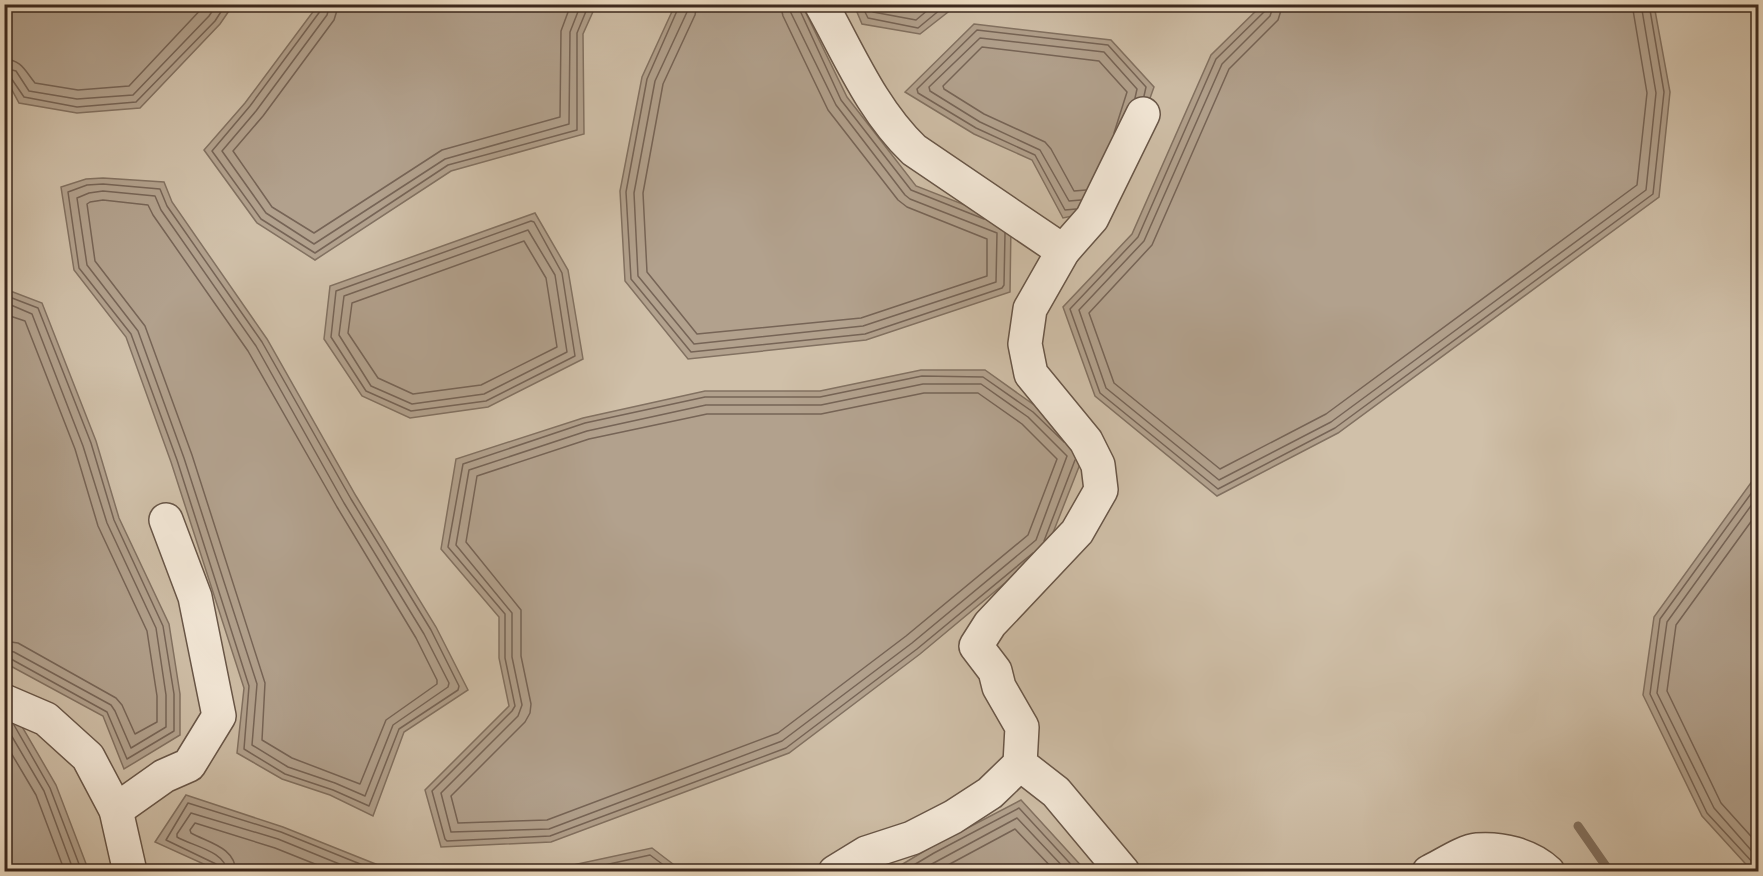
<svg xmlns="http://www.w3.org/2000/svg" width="1763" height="876" viewBox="0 0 1763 876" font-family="Alegreya,serif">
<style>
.green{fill:#d0c0a9;stroke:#867464;stroke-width:1.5}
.water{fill:#b2a18d;stroke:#827161;stroke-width:1.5}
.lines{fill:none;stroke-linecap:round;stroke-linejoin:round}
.shore{stroke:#766456;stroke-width:1.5}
.stream{stroke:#827161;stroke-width:9}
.minor-casing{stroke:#685648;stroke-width:36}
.minor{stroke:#f5eada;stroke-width:33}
</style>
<rect width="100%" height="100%" fill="#efdfc6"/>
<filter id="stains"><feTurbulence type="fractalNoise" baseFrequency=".00333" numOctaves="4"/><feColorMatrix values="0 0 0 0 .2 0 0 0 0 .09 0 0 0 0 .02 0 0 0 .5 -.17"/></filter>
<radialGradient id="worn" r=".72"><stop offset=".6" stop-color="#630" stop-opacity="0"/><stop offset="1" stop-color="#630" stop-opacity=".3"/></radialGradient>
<polygon class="green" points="5,5 1758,5 1758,871 5,872"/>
<g class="water">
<polygon points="13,4 233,4 233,5 220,24 140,108 77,113 19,103 5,77 5,24"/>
<polygon points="1263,4 1654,5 1670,92 1659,197 1338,433 1217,496 1095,396 1063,307 1132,234 1211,55"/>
<polygon points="318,5 596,5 583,34 584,134 451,171 315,260 257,223 204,150 245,103"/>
<polygon points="675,5 802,5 847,97 916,186 1011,223 1010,292 866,340 688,359 625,281 620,191 642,77"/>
<polygon points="854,5 957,5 920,34 862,24"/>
<polygon points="974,24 1111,40 1154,87 1111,208 1063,218 1032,160 974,134 905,92"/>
<polygon points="103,178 164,182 172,202 267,339 356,496 436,627 468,690 404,732 373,816 330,795 282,779 237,753 244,688 171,462 126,337 74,270 61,187 86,179"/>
<polygon points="535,213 568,270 583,359 488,407 410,418 362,396 324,339 330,286"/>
<polygon points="5,291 13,292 42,303 96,441 119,518 169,624 180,694 180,735 124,769 103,716 5,663"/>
<polygon points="921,370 985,370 1037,407 1084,454 1047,548 920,654 789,753 551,842 441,847 425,790 509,706 499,658 499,617 441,549 456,459 583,418 705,391 820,391"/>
<polygon points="1758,473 1758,871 1753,872 1702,816 1643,695 1654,617"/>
<polygon points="4,708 13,711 56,785 88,869 87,871 5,871"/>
<polygon points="186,795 283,827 388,869 387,871 219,871 155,842"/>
<polygon points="1021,800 1086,871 891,871 931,847"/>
<polygon points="652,848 682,871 545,871"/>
</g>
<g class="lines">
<g class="shore">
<polyline points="322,4 321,10 250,106 212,151 261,219 315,253 448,165 577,130 577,33 589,4"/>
<polyline points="330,4 327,15 256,111 222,151 266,213 314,244 445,159 569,124 570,32 581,4"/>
<polyline points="339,4 334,20 263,116 233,151 272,207 314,233 442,150 560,117 561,31 571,4"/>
<polyline points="680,4 647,79 626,192 631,279 691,352 865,334 1002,288 1004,285 1005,233"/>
<polyline points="688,4 687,12 655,81 634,193 638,276 694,344 863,326 996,282 997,233 910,199 905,195 836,105 791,13 789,4"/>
<polyline points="697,4 695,15 663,84 643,193 647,272 697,334 861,318 987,276 987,239 907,207 898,200 828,110 783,16 780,4"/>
<polyline points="797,4 841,100 911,190 984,219"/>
<polyline points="861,4 868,18 918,28 947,4"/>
<polyline points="869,4 873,12 916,20 935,4"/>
<polyline points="1266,4 1265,11 1216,59 1138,237 1070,309 1100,393 1218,489 1335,428 1653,194 1664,92 1649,4"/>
<polyline points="1274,4 1270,16 1222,64 1144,241 1079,310 1106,388 1219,480 1331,422 1646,190 1656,93 1641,4"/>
<polyline points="1283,4 1278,20 1229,69 1152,245 1089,313 1114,383 1220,469 1326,414 1637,185 1647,93 1632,4"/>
<path d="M4 59C22 60 25 71 35 83L78 90 129 86 206 4"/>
<polyline points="4,68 16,71 29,91 77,99 133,95 209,16 217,4"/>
<polyline points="4,75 11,78 24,97 77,107 136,102 215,21 226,4"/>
<polygon points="103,184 160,189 167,206 262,342 351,499 431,630 459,686 458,690 399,729 369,806 333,790 285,774 244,749 249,686 177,460 131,334 79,268 68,192 87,185"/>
<polyline points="1086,190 1074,191 1051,149 1045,142 984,114 944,89 943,86 982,47 1099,61 1127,92 1114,133"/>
<polygon points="103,191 155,196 161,210 256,346 344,503 424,634 449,683 448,687 393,725 365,796 335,783 288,767 252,745 257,684 184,458 138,331 87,265 77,198 89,193"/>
<polygon points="103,200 148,205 153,215 248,351 337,507 416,638 437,680 437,684 386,720 360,784 292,758 262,740 265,683 192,455 145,326 95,261 87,204 90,202"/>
<polyline points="1081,200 1069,201 1040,150 980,122 930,91 929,87 980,38 1104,52 1137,89 1135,98"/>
<polyline points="1076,209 1065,210 1035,155 976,128 918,93 917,89 977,30 1108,45 1146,87 1144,96"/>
<polygon points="531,221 534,222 562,273 575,356 486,401 411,411 366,391 331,337 336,291"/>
<polygon points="528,230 555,275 567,352 484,394 412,404 371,386 339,335 344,296"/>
<polygon points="524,241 546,278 557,347 481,385 413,394 378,378 348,333 352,303"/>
<polyline points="4,297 12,298 38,308 91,443 114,520 163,626 174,694 174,731 127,759 107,712 11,659 4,657"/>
<polyline points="4,305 11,305 32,314 83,446 107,523 156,628 166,695 166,727 131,748 115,711 111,705 14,652 4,650"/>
<polyline points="4,314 25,321 75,449 98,526 147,631 157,696 157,722 135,734 122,705 116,698 18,643 4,641"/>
<polygon points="923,384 981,384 1028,417 1067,456 1036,540 912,643 782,741 549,829 451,832 441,793 518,716 522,705 512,657 512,613 456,545 469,470 587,431 706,405 821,405"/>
<polygon points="924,393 978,393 1022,424 1057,459 1028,535 906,636 778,733 547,820 458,823 451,796 525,722 530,713 531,704 521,656 521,610 466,542 477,476 589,439 707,414 821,414"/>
<polyline points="1758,496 1667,622 1657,693 1714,808 1758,858"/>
<polyline points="1758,512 1676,625 1667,691 1721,803 1758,844"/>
<polyline points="1044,541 1075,460"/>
<polyline points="1033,553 917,649 786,748 550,836 447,841 445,839 432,791 512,711 515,706 505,658 505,614 448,547 463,464 585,423 705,397 820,397 922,376 983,377 1033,412 1064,442"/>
<polyline points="4,723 44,791 74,872"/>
<polyline points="14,725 50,788 82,872"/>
<polyline points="4,741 36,795 65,872"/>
<polyline points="220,872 216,864 166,840 188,803 281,832 380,872"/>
<path d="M227 872C226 851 192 846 177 837V834L191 813 278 839 359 872"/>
<path d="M236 872C235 847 209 843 191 833L190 830 195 823 275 848 335 872"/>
<polyline points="573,872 650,855 673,872"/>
<polyline points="902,872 934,853 1019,808 1078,872"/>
<polyline points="917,872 1017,818 1068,872"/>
<polyline points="935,872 1015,829 1056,872"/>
<polyline points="1757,872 1755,865 1707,813 1650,694 1660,619 1758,484"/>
</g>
<polyline class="stream" points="1578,826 1610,872"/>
<defs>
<g id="minor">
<path d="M821 4C849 54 872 110 914 150L1063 251"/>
<polyline points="4,701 46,719 88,757 116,810 130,872"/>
<polyline points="116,810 164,776 189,765 219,716 195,597 166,520"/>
<polyline points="835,872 866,853 912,838 953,817 990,793 1020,764"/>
<polyline points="1123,872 1056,792 1020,764 1022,727 999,687 995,671 976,646 990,624 1077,532 1101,490 1098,465 1086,441 1031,374 1025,344 1030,309 1063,251 1092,218 1143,114"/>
<path d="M1429 872C1442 866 1464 851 1477 850 1501 848 1530 855 1548 872"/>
</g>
</defs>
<use href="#minor" class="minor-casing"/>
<use href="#minor" class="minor"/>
</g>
<rect width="1763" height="876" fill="none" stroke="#efdfc6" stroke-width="24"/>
<rect x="6" y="6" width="1751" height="864" fill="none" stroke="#3b281e" stroke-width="3"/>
<rect x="12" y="12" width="1739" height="852" fill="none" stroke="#3b281e" stroke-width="1.5"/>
<rect width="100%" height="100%" filter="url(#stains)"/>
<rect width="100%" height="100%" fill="url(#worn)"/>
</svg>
